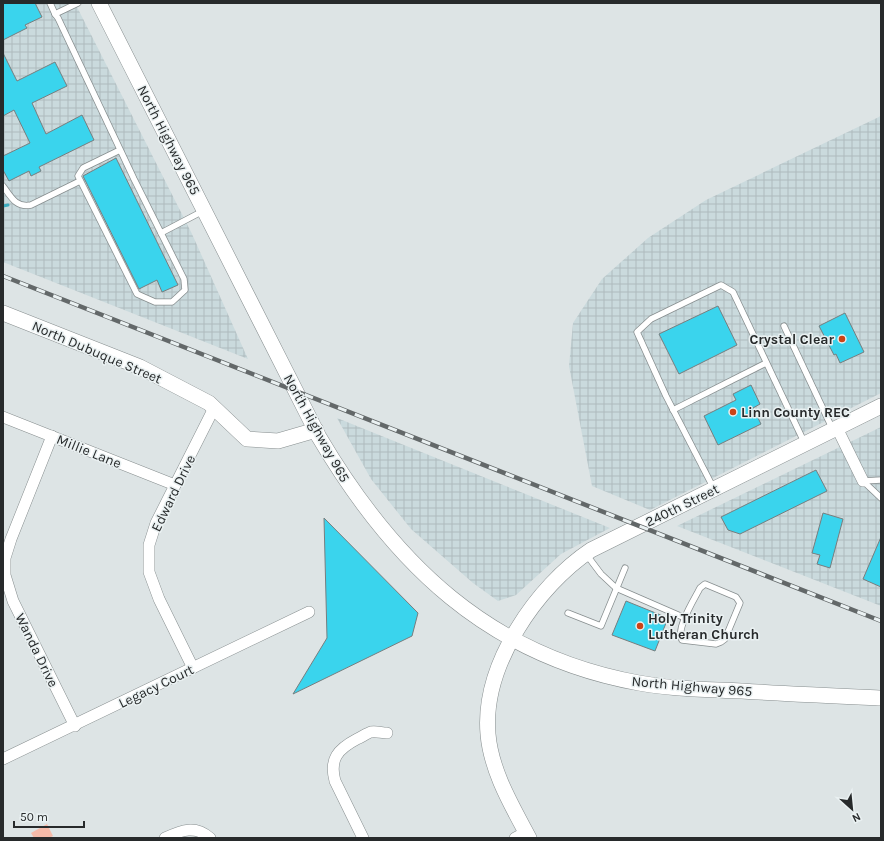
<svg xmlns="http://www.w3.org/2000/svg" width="884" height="841" viewBox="0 0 884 841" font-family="Karla,sans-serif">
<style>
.industrial{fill:url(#industrial-grid)}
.green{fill:#f6bbaa}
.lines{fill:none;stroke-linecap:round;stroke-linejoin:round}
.stream{stroke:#3cabbe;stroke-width:3}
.building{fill:#3ad4ed;stroke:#777e7f}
.lane-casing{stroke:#878e8f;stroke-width:7}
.street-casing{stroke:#878e8f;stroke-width:12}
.secondary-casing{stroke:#878e8f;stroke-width:16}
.lane{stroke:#fff;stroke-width:5.5}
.street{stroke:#fff;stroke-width:11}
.secondary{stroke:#fff;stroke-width:15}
.rail-casing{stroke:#636869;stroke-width:4.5}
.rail{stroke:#eaf1f2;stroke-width:3;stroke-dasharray:9;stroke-linecap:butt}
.poi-dot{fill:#cb4316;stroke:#eaf1f2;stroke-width:1.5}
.labels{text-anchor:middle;stroke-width:3;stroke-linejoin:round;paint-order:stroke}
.street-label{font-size:14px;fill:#272a2b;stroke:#eaf1f2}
.poi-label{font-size:14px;font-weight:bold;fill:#272a2b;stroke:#eaf1f2;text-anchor:start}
</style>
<defs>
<pattern id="industrial-grid" width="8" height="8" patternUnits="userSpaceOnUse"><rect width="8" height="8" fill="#cadadd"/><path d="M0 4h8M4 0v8" fill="none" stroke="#aebbbe"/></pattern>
</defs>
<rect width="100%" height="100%" fill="#dde4e5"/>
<g class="industrial">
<polygon points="3,3 75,3 192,234 248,359 3,262"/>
<polygon points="881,116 881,393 650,510 592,486 569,366 573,323 602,279 648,238 706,200"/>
<polygon points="337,418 610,528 561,554 516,595 498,601 473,583 411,529 371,479"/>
<polygon points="881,427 881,606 677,526"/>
</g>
<polygon class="green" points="47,824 53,836 49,838 34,838 31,833"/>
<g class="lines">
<polyline class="stream" points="3,206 8,205"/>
</g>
<g class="building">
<polygon points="3,3 35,3 42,17 25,25 27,28 3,40"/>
<polygon points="3,53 17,81 55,62 67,86 32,103 46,134 82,115 94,140 39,167 41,171 31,176 29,171 9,181 3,170 3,156 30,143 14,110 3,116"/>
<polygon points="116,158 178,285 162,292 157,280 139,289 83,176"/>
<polygon points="718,306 737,345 679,374 659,334"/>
<polygon points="845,313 864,352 840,363 836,354 834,355 819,326"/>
<polygon points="751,385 760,404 753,408 761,424 718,445 704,416 736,400 733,394"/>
<polygon points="816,470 827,491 740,534 728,530 721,517"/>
<polygon points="823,513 843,519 830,568 817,564 820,555 812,553"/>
<polygon points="324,518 418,613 412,636 293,694 327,638"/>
<polygon points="881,537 881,587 863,579"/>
<polygon points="626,601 668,618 655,651 612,635"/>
</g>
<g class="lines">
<defs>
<g id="lane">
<polyline points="50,3 55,14"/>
<polyline points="78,3 55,14 58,18 134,179 184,279 185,290 172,302 155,302 137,294 78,176 83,168 120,150"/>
<path d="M3 186C11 197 16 208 31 205L80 181"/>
<polyline points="161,233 203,211"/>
<polyline points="784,326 833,430"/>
<polyline points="673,410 766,363"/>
<polyline points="863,481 881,498"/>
<polyline points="863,481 881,480"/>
<polyline points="714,489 666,396 637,332 651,319 721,285 733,292 805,444"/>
<polyline points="586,554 601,574 616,588 685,618"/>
<path d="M705 584 736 597 740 603 725 639 721 642 716 644 682 640C675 629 695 598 700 588Z"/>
<polyline points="568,613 601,626 625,568"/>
</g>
<g id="street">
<polyline points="3,417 175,485"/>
<polyline points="837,428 863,481"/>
<polyline points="52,436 11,539 5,558 5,575 13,601 75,726"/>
<polyline points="193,668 159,599 149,572 149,545 156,523 214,408"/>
<polyline points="3,759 309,612"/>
<path d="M165 838C182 830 195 825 210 838"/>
<path d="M363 838 335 781C329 759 338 749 357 739 362 737 367 733 371 732 376 731 382 733 387 733"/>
<polyline points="515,838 526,832"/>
</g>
<g id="secondary">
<path d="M99 3 319 437C394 564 489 656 639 683 673 689 708 690 742 691 788 694 835 696 881 698"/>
<polyline points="3,313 140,367 209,403 247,439 278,441 316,430"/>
<path d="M529 838C512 806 491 771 488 734 482 665 537 586 591 550L881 406"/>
</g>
</defs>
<use href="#lane" class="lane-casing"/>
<use href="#street" class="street-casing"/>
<use href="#secondary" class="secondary-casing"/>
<use href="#lane" class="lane"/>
<use href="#street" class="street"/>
<use href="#secondary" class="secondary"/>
<defs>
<polyline id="rail" points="3,276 881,621"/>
</defs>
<use href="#rail" class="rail-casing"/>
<use href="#rail" class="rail"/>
</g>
<g class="poi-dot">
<circle cx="842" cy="339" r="4"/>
<circle cx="733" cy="412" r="4"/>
<circle cx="640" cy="626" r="4"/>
</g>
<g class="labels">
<g class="street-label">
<text transform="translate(169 140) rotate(63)" y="5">North Highway 965</text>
<text transform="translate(97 352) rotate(23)" y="5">North Dubuque Street</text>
<text transform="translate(317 428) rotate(61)" y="5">North Highway 965</text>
<text transform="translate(89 451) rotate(22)" y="5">Millie Lane</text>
<text transform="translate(173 493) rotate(-64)" y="5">Edward Drive</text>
<text transform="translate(682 505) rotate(-26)" y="5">240th Street</text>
<text transform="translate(37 650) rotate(64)" y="5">Wanda Drive</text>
<text transform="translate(156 686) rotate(-26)" y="5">Legacy Court</text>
<text transform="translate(692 686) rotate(5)" y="5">North Highway 965</text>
</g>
<g class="poi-label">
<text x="834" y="344" text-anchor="end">Crystal Clear</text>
<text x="741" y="417">Linn County REC</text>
<text x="648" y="623">Holy Trinity<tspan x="648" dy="16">Lutheran Church</tspan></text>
</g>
</g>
<rect width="884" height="841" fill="none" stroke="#272a2b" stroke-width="8"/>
<g transform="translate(852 809) rotate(153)" stroke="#eaf1f2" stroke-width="3" paint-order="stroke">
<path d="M0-3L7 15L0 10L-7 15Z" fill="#272a2b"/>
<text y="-6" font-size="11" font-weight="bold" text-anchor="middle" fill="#272a2b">N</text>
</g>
<path d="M14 821v6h70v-6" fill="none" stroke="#272a2b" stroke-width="2"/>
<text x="20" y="821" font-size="12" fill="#272a2b" stroke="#eaf1f2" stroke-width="3" paint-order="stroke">50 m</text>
</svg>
